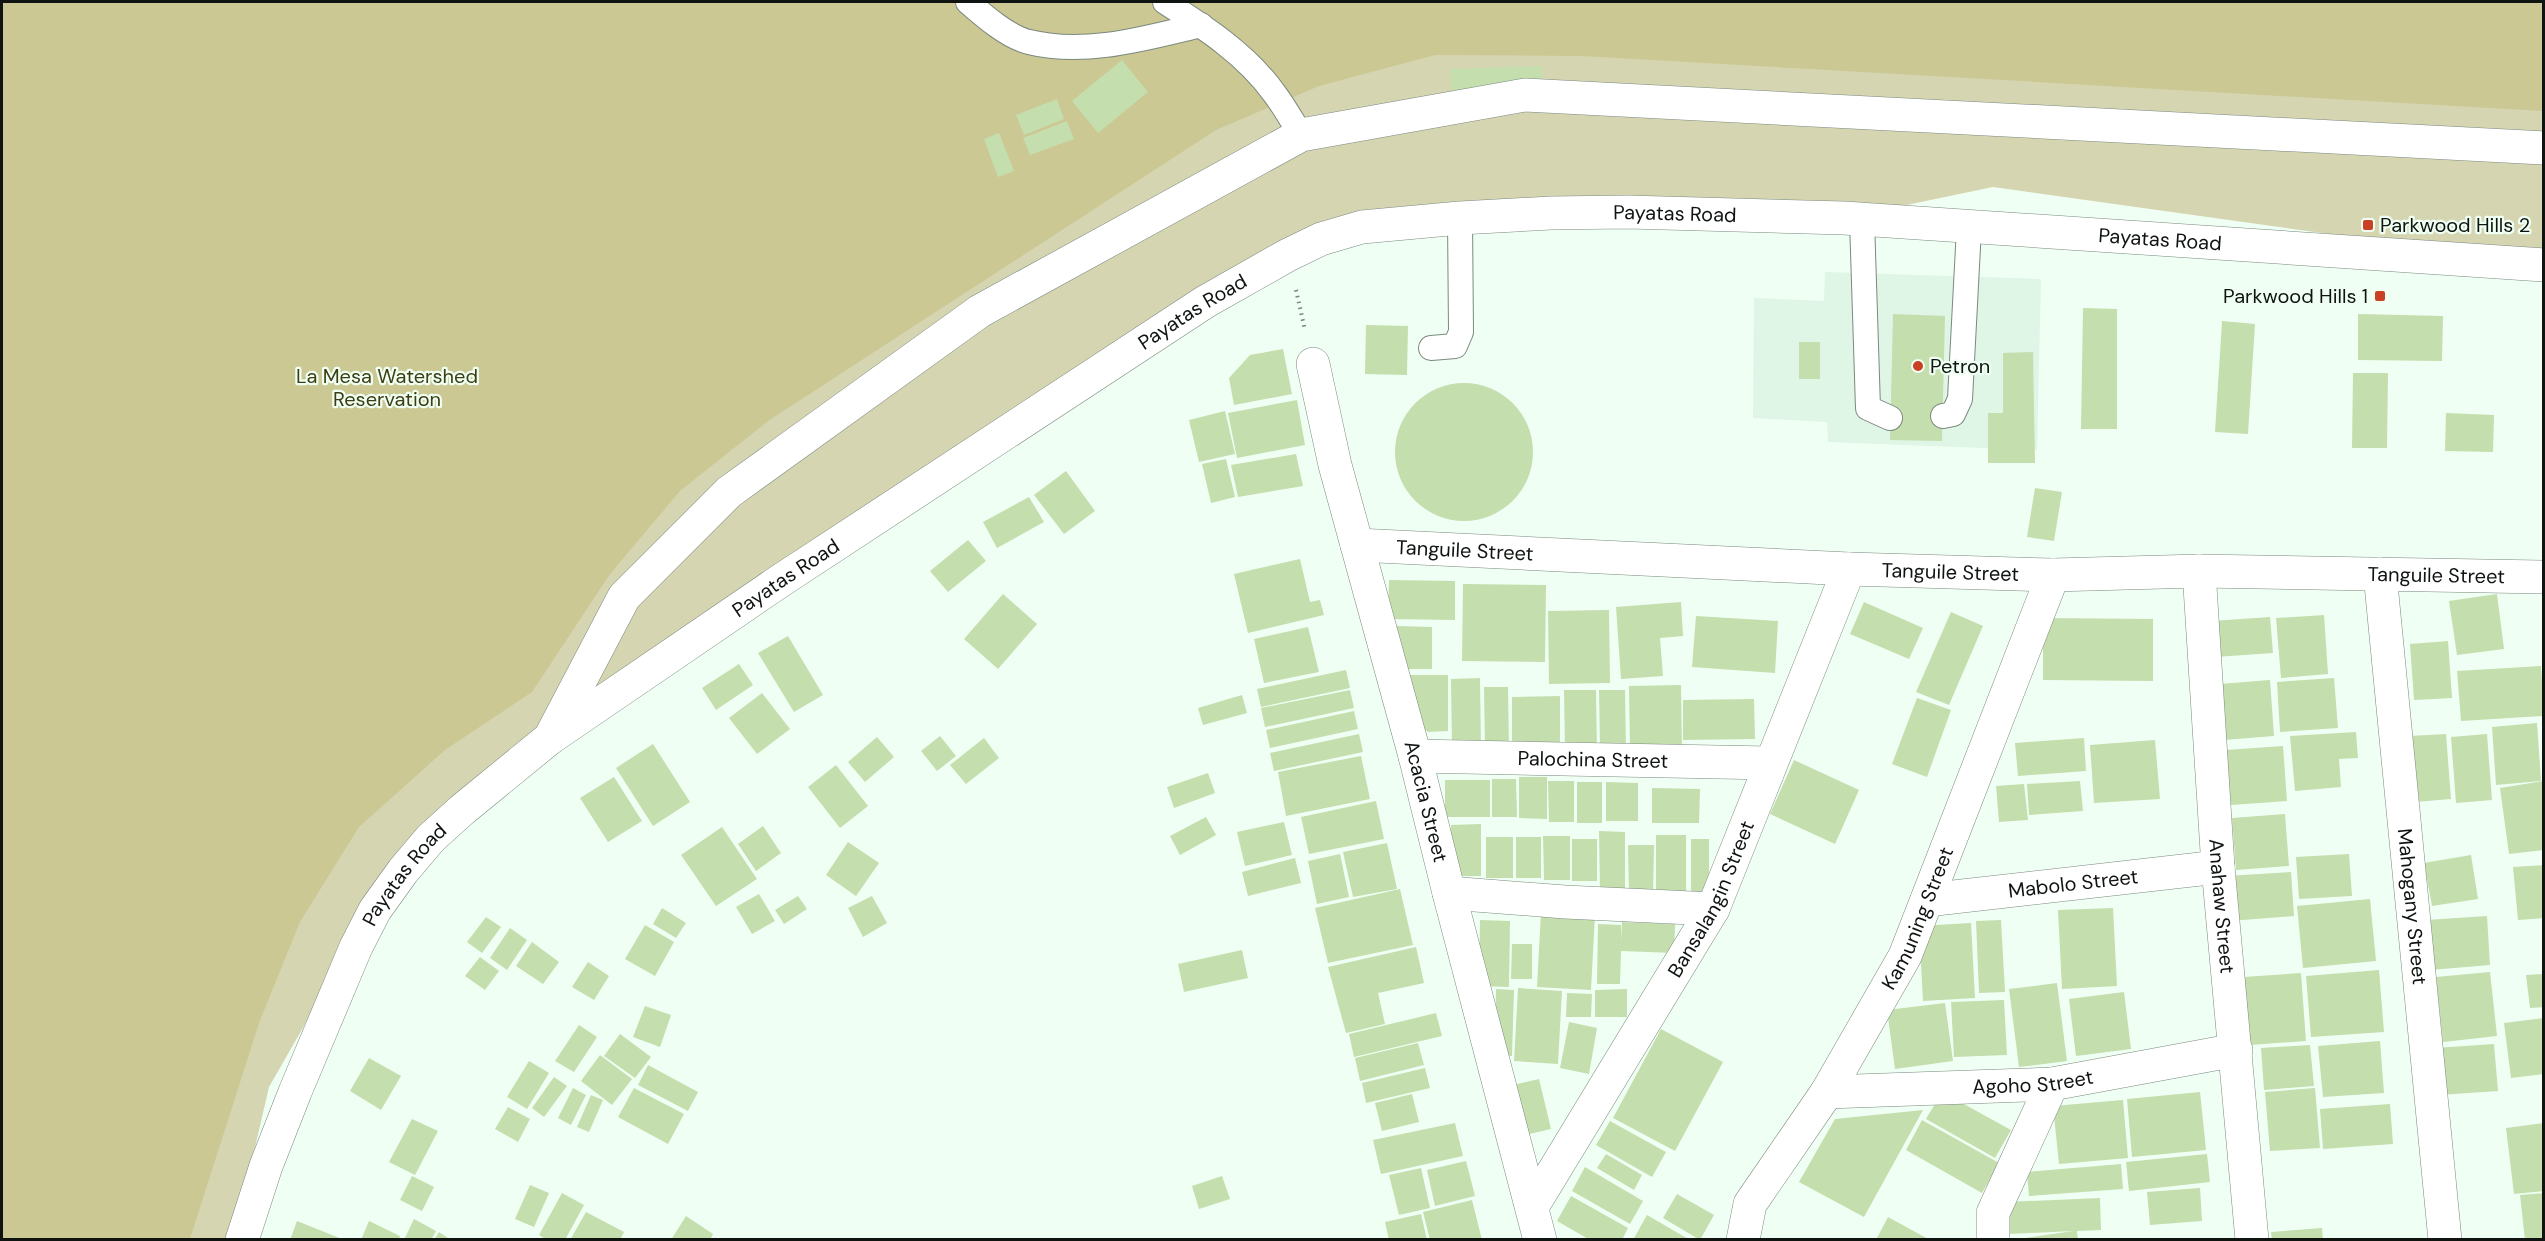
<svg xmlns="http://www.w3.org/2000/svg" width="2545" height="1241" viewBox="0 0 2545 1241" font-family="'DM Sans',sans-serif">
<style>
.built{fill:#dff5e5}
.green{fill:#d6d5b1}
.forest{fill:#cbc893}
.building{fill:#c5dead}
.lines{fill:none;stroke-linecap:round;stroke-linejoin:round}
.service-casing{stroke:#7b897f;stroke-width:26}
.minor-casing{stroke:#7b897f;stroke-width:34}
.primary-casing{stroke:#7b897f;stroke-width:34}
.path{stroke:#7b867e;stroke-width:4;stroke-dasharray:1.5 4.5;stroke-linecap:butt}
.service{stroke:#fff;stroke-width:24}
.minor{stroke:#fff;stroke-width:33}
.primary{stroke:#fff;stroke-width:33}
.poi-dot{fill:#ca4022;stroke:#effff3;stroke-width:2}
.labels{text-anchor:middle;stroke-width:4.5;stroke-linejoin:round;paint-order:stroke}
.street-label{font-size:20px;fill:#0f1410;stroke:#effff3}
.poi-label{font-size:20px;fill:#0f1410;stroke:#effff3;text-anchor:start}
.park-label{font-size:20px;fill:#3e3c12;stroke:#effff3}
</style>
<rect width="100%" height="100%" fill="#effff3"/>
<polygon class="built" points="1825,272 2041,279 2037,450 1828,442 1827,422 1753,418 1754,298 1824,301"/>
<polygon class="green" points="2,2 2543,2 2543,264 1993,187 1844,218 1628,212 1321,239 507,768 333,964 304,1026 269,1087 250,1169 228,1239 2,1240"/>
<polygon class="forest" points="2,2 2543,2 2543,111 1582,56 1435,55 1319,86 1216,130 768,421 680,491 610,574 532,692 445,750 359,827 300,922 259,1023 190,1239 2,1240"/>
<g class="building">
<polygon points="1122,60 1148,92 1098,133 1072,101"/>
<polygon points="1542,66 1543,87 1451,90 1450,69"/>
<polygon points="1057,99 1064,119 1024,135 1016,115"/>
<polygon points="1067,121 1074,139 1030,155 1023,138"/>
<polygon points="999,133 1014,171 998,177 984,139"/>
<polygon points="2083,308 2117,309 2117,429 2081,429"/>
<polygon points="1893,314 1945,316 1942,441 1890,440"/>
<polygon points="2358,314 2443,316 2442,361 2358,360"/>
<polygon points="2222,321 2255,324 2248,434 2215,432"/>
<polygon points="1366,325 1408,326 1407,375 1365,374"/>
<rect x="1799" y="342" width="21" height="37"/>
<polygon points="1283,349 1292,394 1234,405 1229,378 1250,355"/>
<polygon points="2033,352 2035,463 1988,463 1988,413 2003,413 2003,353"/>
<polygon points="2353,373 2388,373 2387,448 2352,448"/>
<circle cx="1464" cy="452" r="69"/>
<polygon points="1297,400 1305,445 1237,458 1228,413"/>
<polygon points="1225,411 1235,454 1199,462 1189,420"/>
<polygon points="2446,413 2494,415 2493,452 2445,451"/>
<polygon points="1296,454 1303,486 1238,497 1231,465"/>
<polygon points="1226,459 1235,497 1211,503 1202,464"/>
<polygon points="1066,471 1095,511 1064,534 1034,495"/>
<polygon points="2035,488 2062,492 2054,541 2027,537"/>
<polygon points="1029,497 1044,522 997,548 983,522"/>
<polygon points="968,540 986,561 948,592 930,571"/>
<polygon points="1300,559 1310,602 1320,600 1324,615 1248,633 1234,574"/>
<polygon points="1389,580 1455,581 1455,620 1388,619"/>
<polygon points="1463,584 1546,585 1545,662 1462,661"/>
<polygon points="1003,594 1037,624 998,669 964,639"/>
<polygon points="2497,594 2504,649 2457,655 2449,601"/>
<polygon points="1681,602 1683,636 1660,638 1663,676 1621,679 1616,607"/>
<polygon points="1864,602 1923,628 1909,659 1850,634"/>
<polygon points="1609,610 1610,683 1549,684 1548,611"/>
<polygon points="1951,612 1983,626 1949,705 1916,692"/>
<polygon points="2324,615 2328,674 2281,678 2276,618"/>
<polygon points="1696,616 1778,621 1775,673 1692,667"/>
<polygon points="2270,617 2273,653 2215,657 2212,621"/>
<polygon points="2043,618 2153,619 2153,681 2043,680"/>
<polygon points="1397,626 1432,627 1432,669 1396,669"/>
<polygon points="1308,627 1319,672 1264,683 1254,639"/>
<polygon points="788,636 823,695 794,712 758,653"/>
<polygon points="2448,641 2452,698 2414,700 2410,644"/>
<polygon points="739,664 753,685 716,710 702,688"/>
<polygon points="2541,666 2544,716 2461,721 2457,671"/>
<polygon points="1346,670 1350,688 1261,707 1257,689"/>
<polygon points="1406,675 1448,675 1448,731 1428,732 1413,718"/>
<polygon points="1480,678 1481,748 1452,748 1451,679"/>
<polygon points="2334,678 2338,728 2280,732 2277,682"/>
<polygon points="2270,680 2274,736 2224,740 2220,684"/>
<polygon points="1681,685 1682,751 1630,751 1629,686"/>
<polygon points="1484,687 1508,687 1509,750 1485,750"/>
<polygon points="1350,690 1354,708 1265,727 1261,708"/>
<polygon points="1564,690 1596,690 1597,751 1565,751"/>
<polygon points="1599,690 1625,690 1626,750 1600,750"/>
<polygon points="762,693 790,729 757,754 729,718"/>
<polygon points="1242,695 1247,713 1203,725 1198,708"/>
<polygon points="1560,696 1560,748 1512,748 1512,697"/>
<polygon points="1917,698 1951,710 1927,777 1892,764"/>
<polygon points="1754,699 1755,739 1683,740 1683,700"/>
<polygon points="1354,711 1358,729 1270,748 1266,730"/>
<polygon points="2537,723 2541,781 2496,785 2492,727"/>
<polygon points="2356,732 2358,758 2339,759 2341,787 2295,791 2290,736"/>
<polygon points="1359,734 1363,752 1274,771 1270,753"/>
<polygon points="2446,734 2451,799 2415,802 2409,736"/>
<polygon points="2487,734 2492,800 2456,803 2451,737"/>
<polygon points="940,736 956,756 937,771 921,751"/>
<polygon points="877,737 894,757 865,782 848,762"/>
<polygon points="984,738 999,758 966,784 950,765"/>
<polygon points="2084,738 2086,771 2018,776 2015,743"/>
<polygon points="2155,740 2160,799 2094,803 2090,745"/>
<polygon points="653,744 690,802 653,826 616,768"/>
<polygon points="2283,746 2287,801 2231,805 2226,750"/>
<polygon points="1361,756 1370,799 1286,816 1278,772"/>
<polygon points="1794,760 1859,790 1835,844 1770,814"/>
<polygon points="836,765 868,806 840,828 808,787"/>
<polygon points="1208,773 1215,793 1174,808 1167,787"/>
<polygon points="614,777 642,821 608,842 580,798"/>
<polygon points="1519,777 1547,777 1547,819 1519,818"/>
<polygon points="1492,779 1516,779 1517,817 1492,817"/>
<rect x="1445" y="780" width="45" height="37"/>
<polygon points="1548,781 1574,781 1574,822 1549,822"/>
<polygon points="2080,781 2083,811 2029,815 2027,784"/>
<polygon points="2544,781 2544,850 2509,854 2500,788"/>
<rect x="1577" y="782" width="25" height="41"/>
<polygon points="1606,782 1638,783 1638,821 1606,821"/>
<polygon points="2024,784 2028,820 1999,822 1996,786"/>
<polygon points="1652,788 1700,789 1699,823 1652,823"/>
<polygon points="1376,801 1384,839 1309,854 1301,817"/>
<polygon points="2285,814 2289,866 2236,870 2232,818"/>
<polygon points="1206,817 1216,835 1180,855 1170,836"/>
<polygon points="1284,822 1292,855 1245,866 1237,832"/>
<polygon points="1481,824 1481,876 1451,876 1451,825"/>
<polygon points="763,826 781,853 756,871 738,844"/>
<polygon points="722,827 757,879 716,906 681,855"/>
<polygon points="1599,831 1625,832 1625,891 1600,891"/>
<rect x="1656" y="835" width="30" height="68"/>
<polygon points="1543,836 1570,836 1570,880 1544,880"/>
<rect x="1486" y="837" width="27" height="41"/>
<rect x="1516" y="837" width="25" height="41"/>
<rect x="1572" y="839" width="25" height="42"/>
<polygon points="1691,839 1709,839 1709,898 1691,897"/>
<polygon points="848,842 879,863 856,896 826,875"/>
<polygon points="1387,843 1397,889 1353,897 1343,852"/>
<polygon points="1628,845 1654,845 1653,895 1629,895"/>
<polygon points="1340,854 1349,897 1317,904 1308,861"/>
<polygon points="2349,854 2352,896 2299,899 2296,857"/>
<polygon points="2471,855 2478,899 2432,906 2424,863"/>
<polygon points="1295,858 1301,883 1248,896 1242,872"/>
<polygon points="2544,865 2544,918 2518,920 2513,867"/>
<polygon points="2291,872 2294,916 2230,921 2226,876"/>
<polygon points="1400,889 1413,945 1328,963 1315,908"/>
<polygon points="759,894 775,921 752,934 736,907"/>
<polygon points="798,896 807,909 784,924 775,910"/>
<polygon points="872,896 887,923 863,937 848,908"/>
<polygon points="2370,899 2376,961 2303,968 2297,906"/>
<polygon points="662,908 686,923 676,938 653,924"/>
<polygon points="2113,908 2117,986 2062,989 2058,910"/>
<polygon points="1541,912 1595,915 1591,990 1537,987"/>
<polygon points="2487,916 2490,965 2430,970 2426,920"/>
<polygon points="486,917 501,927 482,953 467,942"/>
<polygon points="1480,920 1510,921 1509,987 1479,986"/>
<polygon points="2001,920 2005,992 1979,993 1976,921"/>
<polygon points="1622,922 1675,924 1674,953 1621,951 1620,984 1597,984 1598,924 1621,925 1621,941"/>
<polygon points="1971,923 1975,998 1923,1001 1919,926"/>
<polygon points="645,925 674,942 655,976 625,959"/>
<polygon points="510,928 527,940 507,970 490,958"/>
<polygon points="532,942 559,962 543,984 516,966"/>
<polygon points="1512,944 1532,944 1532,979 1511,979"/>
<polygon points="1416,947 1424,983 1378,993 1385,1024 1346,1033 1328,967"/>
<polygon points="1242,950 1248,978 1184,992 1178,964"/>
<polygon points="480,957 499,971 485,990 465,976"/>
<polygon points="588,962 609,976 594,1000 572,987"/>
<polygon points="2379,970 2384,1032 2311,1037 2306,976"/>
<polygon points="2490,972 2497,1036 2443,1042 2436,977"/>
<polygon points="2301,973 2306,1041 2250,1045 2244,977"/>
<polygon points="2544,974 2544,1007 2530,1008 2526,975"/>
<polygon points="2057,983 2067,1061 2019,1067 2009,989"/>
<polygon points="1518,988 1562,991 1558,1064 1514,1061"/>
<polygon points="1496,989 1514,990 1512,1056 1495,1055"/>
<polygon points="1627,989 1627,1017 1595,1017 1595,990"/>
<polygon points="2124,992 2131,1049 2076,1056 2069,999"/>
<polygon points="1567,993 1592,994 1591,1017 1566,1017"/>
<polygon points="2004,1000 2007,1055 1954,1057 1951,1002"/>
<polygon points="1945,1003 1953,1061 1895,1069 1887,1010"/>
<polygon points="645,1006 671,1015 660,1047 633,1037"/>
<polygon points="1436,1013 1442,1036 1354,1057 1349,1034"/>
<polygon points="2544,1018 2544,1074 2511,1078 2504,1023"/>
<polygon points="1569,1022 1597,1028 1589,1074 1560,1068"/>
<polygon points="579,1025 597,1037 574,1072 555,1061"/>
<polygon points="1661,1029 1723,1062 1675,1151 1613,1118"/>
<polygon points="620,1034 651,1057 635,1078 604,1056"/>
<polygon points="2380,1041 2384,1093 2323,1097 2318,1046"/>
<polygon points="1418,1043 1424,1065 1360,1081 1355,1058"/>
<polygon points="2494,1044 2498,1091 2439,1095 2435,1048"/>
<polygon points="2310,1045 2314,1086 2264,1090 2261,1048"/>
<polygon points="600,1055 632,1079 612,1105 581,1081"/>
<polygon points="369,1058 401,1076 381,1110 350,1091"/>
<polygon points="529,1061 549,1073 527,1109 507,1097"/>
<polygon points="648,1065 698,1092 688,1111 638,1085"/>
<polygon points="1425,1068 1430,1088 1366,1103 1362,1083"/>
<polygon points="554,1077 567,1086 544,1117 532,1108"/>
<polygon points="1539,1079 1551,1129 1521,1136 1509,1086"/>
<polygon points="573,1088 586,1095 571,1125 558,1118"/>
<polygon points="634,1088 684,1114 668,1144 618,1117"/>
<polygon points="2315,1088 2320,1148 2270,1151 2265,1092"/>
<polygon points="1942,1092 2011,1130 1995,1158 1926,1119"/>
<polygon points="2200,1092 2206,1150 2132,1157 2127,1099"/>
<polygon points="1412,1094 1419,1122 1382,1131 1375,1103"/>
<polygon points="591,1095 603,1100 589,1132 577,1127"/>
<polygon points="2123,1100 2128,1158 2059,1164 2053,1106"/>
<polygon points="2390,1104 2393,1144 2323,1149 2320,1109"/>
<polygon points="508,1107 530,1119 518,1142 495,1129"/>
<polygon points="1923,1110 1864,1217 1799,1182 1835,1119"/>
<polygon points="412,1119 438,1131 415,1175 389,1162"/>
<polygon points="1922,1120 1999,1163 1982,1193 1906,1150"/>
<polygon points="1610,1121 1666,1152 1652,1177 1596,1145"/>
<polygon points="1455,1123 1463,1156 1381,1174 1373,1140"/>
<polygon points="2544,1123 2544,1191 2514,1194 2506,1128"/>
<polygon points="1606,1154 1642,1175 1634,1190 1597,1168"/>
<polygon points="2207,1154 2210,1182 2129,1191 2126,1162"/>
<polygon points="1466,1161 1475,1196 1435,1206 1427,1170"/>
<polygon points="2121,1164 2123,1189 2029,1196 2027,1172"/>
<polygon points="1585,1167 1643,1201 1630,1224 1572,1191"/>
<polygon points="1421,1168 1430,1208 1399,1215 1389,1175"/>
<polygon points="412,1176 434,1187 422,1211 400,1200"/>
<polygon points="1222,1176 1230,1199 1199,1209 1192,1186"/>
<polygon points="530,1185 549,1193 534,1227 515,1219"/>
<polygon points="2200,1188 2202,1221 2150,1225 2147,1192"/>
<polygon points="562,1193 584,1205 565,1240 547,1240 539,1235"/>
<polygon points="2544,1193 2544,1240 2525,1240 2520,1195"/>
<polygon points="1677,1194 1714,1215 1700,1240 1663,1218"/>
<polygon points="1571,1196 1628,1228 1622,1240 1590,1240 1557,1221"/>
<polygon points="2100,1198 2101,1230 2077,1231 2078,1240 2012,1240 2073,1231 2008,1234 2006,1202"/>
<polygon points="1472,1200 1482,1240 1430,1240 1423,1212"/>
<polygon points="586,1212 624,1232 620,1240 570,1240"/>
<polygon points="1421,1214 1427,1240 1389,1240 1385,1222"/>
<polygon points="1647,1215 1690,1240 1633,1240"/>
<polygon points="686,1216 713,1234 710,1240 671,1240"/>
<polygon points="1888,1217 1930,1240 1876,1240"/>
<polygon points="414,1219 436,1231 431,1240 404,1240"/>
<polygon points="297,1221 342,1239 342,1240 290,1240"/>
<polygon points="369,1221 400,1236 399,1240 361,1240"/>
<polygon points="2322,1228 2323,1240 2272,1240 2271,1232"/>
<polygon points="439,1232 451,1240 434,1240"/>
</g>
<g class="lines">
<defs>
<g id="service">
<path d="M968 2C984 16 1008 37 1029 42 1086 56 1146 38 1201 25"/>
<path d="M1165 2C1204 27 1246 54 1274 93 1284 106 1292 121 1301 135"/>
<polyline points="1862,220 1868,408 1890,418"/>
<polyline points="1431,348 1455,346 1461,332 1460,218"/>
<polyline points="1943,416 1953,414 1960,399 1969,228"/>
</g>
<g id="minor">
<path id="s1" d="M1313 364 1335 465 1415 756 1449 893 1540 1240"/>
<path id="s2" d="M1357 545 1849 569 2053 575 2199 571 2544 577"/>
<path id="s3" d="M2199 571 2218 867 2252 1240"/>
<path id="s4" d="M2380 574 2445 1240"/>
<polyline points="550,738 624,597 729,492 980,311 1301,135 1525,95 2544,148"/>
<path id="s5" d="M1415 756 1770 763"/>
<polyline points="1449,893 1565,902 1713,909"/>
<path id="s6" d="M1927 900 2218 867"/>
<path id="s7" d="M1827 1092 2052 1084 2236 1050"/>
<path id="s8" d="M1532 1207 1713 909 1849 569"/>
<path id="s9" d="M1743 1240 1750 1204 1827 1092 1905 956 2053 575"/>
<polyline points="1993,1240 1993,1213 2052,1084"/>
</g>
<g id="primary">
<path id="s10" d="M242 1240 266 1166 295 1092 356 947 375 910 403 871 431 838 462 810 550 738 780 581 1205 302 1288 255 1321 239 1362 227 1460 218 1551 213 1628 212 1844 218 2544 265"/>
</g>
</defs>
<use href="#service" class="service-casing"/>
<use href="#minor" class="minor-casing"/>
<use href="#primary" class="primary-casing"/>
<polyline class="path" points="1296,290 1305,330"/>
<use href="#service" class="service"/>
<use href="#minor" class="minor"/>
<use href="#primary" class="primary"/>
</g>
<g class="poi-dot">
<rect x="2362" y="219" width="12" height="12" rx="3"/>
<rect x="2374" y="290" width="12" height="12" rx="3"/>
<circle cx="1918" cy="366" r="6"/>
</g>
<g class="labels">
<g class="street-label">
<text dy="7" stroke="none"><textPath href="#s10" startOffset="1878">Payatas Road</textPath></text>
<text dy="7" stroke="none"><textPath href="#s10" startOffset="2364">Payatas Road</textPath></text>
<text dy="7" stroke="none"><textPath href="#s10" startOffset="1374">Payatas Road</textPath></text>
<text dy="7" stroke="none"><textPath href="#s2" startOffset="108">Tanguile Street</textPath></text>
<text dy="7" stroke="none"><textPath href="#s2" startOffset="594">Tanguile Street</textPath></text>
<text dy="7" stroke="none"><textPath href="#s2" startOffset="1080">Tanguile Street</textPath></text>
<text dy="7" stroke="none"><textPath href="#s10" startOffset="888">Payatas Road</textPath></text>
<text dy="7" stroke="none"><textPath href="#s5" startOffset="178">Palochina Street</textPath></text>
<text dy="7" stroke="none"><textPath href="#s1" startOffset="452">Acacia Street</textPath></text>
<text dy="7" stroke="none"><textPath href="#s10" startOffset="402">Payatas Road</textPath></text>
<text dy="7" stroke="none"><textPath href="#s6" startOffset="147">Mabolo Street</textPath></text>
<text dy="7" stroke="none"><textPath href="#s8" startOffset="357">Bansalangin Street</textPath></text>
<text dy="7" stroke="none"><textPath href="#s3" startOffset="336">Anahaw Street</textPath></text>
<text dy="7" stroke="none"><textPath href="#s4" startOffset="334">Mahogany Street</textPath></text>
<text dy="7" stroke="none"><textPath href="#s9" startOffset="369">Kamuning Street</textPath></text>
<text dy="7" stroke="none"><textPath href="#s7" startOffset="206">Agoho Street</textPath></text>
</g>
<g class="poi-label">
<text x="2380" y="232">Parkwood Hills 2</text>
<text x="2368" y="303" text-anchor="end">Parkwood Hills 1</text>
<text x="1930" y="373">Petron</text>
</g>
<g class="park-label">
<text x="387" y="383">La Mesa Watershed<tspan x="387" dy="23">Reservation</tspan></text>
</g>
</g>
<rect width="2545" height="1241" fill="none" stroke="#0f1410" stroke-width="6"/>
</svg>
